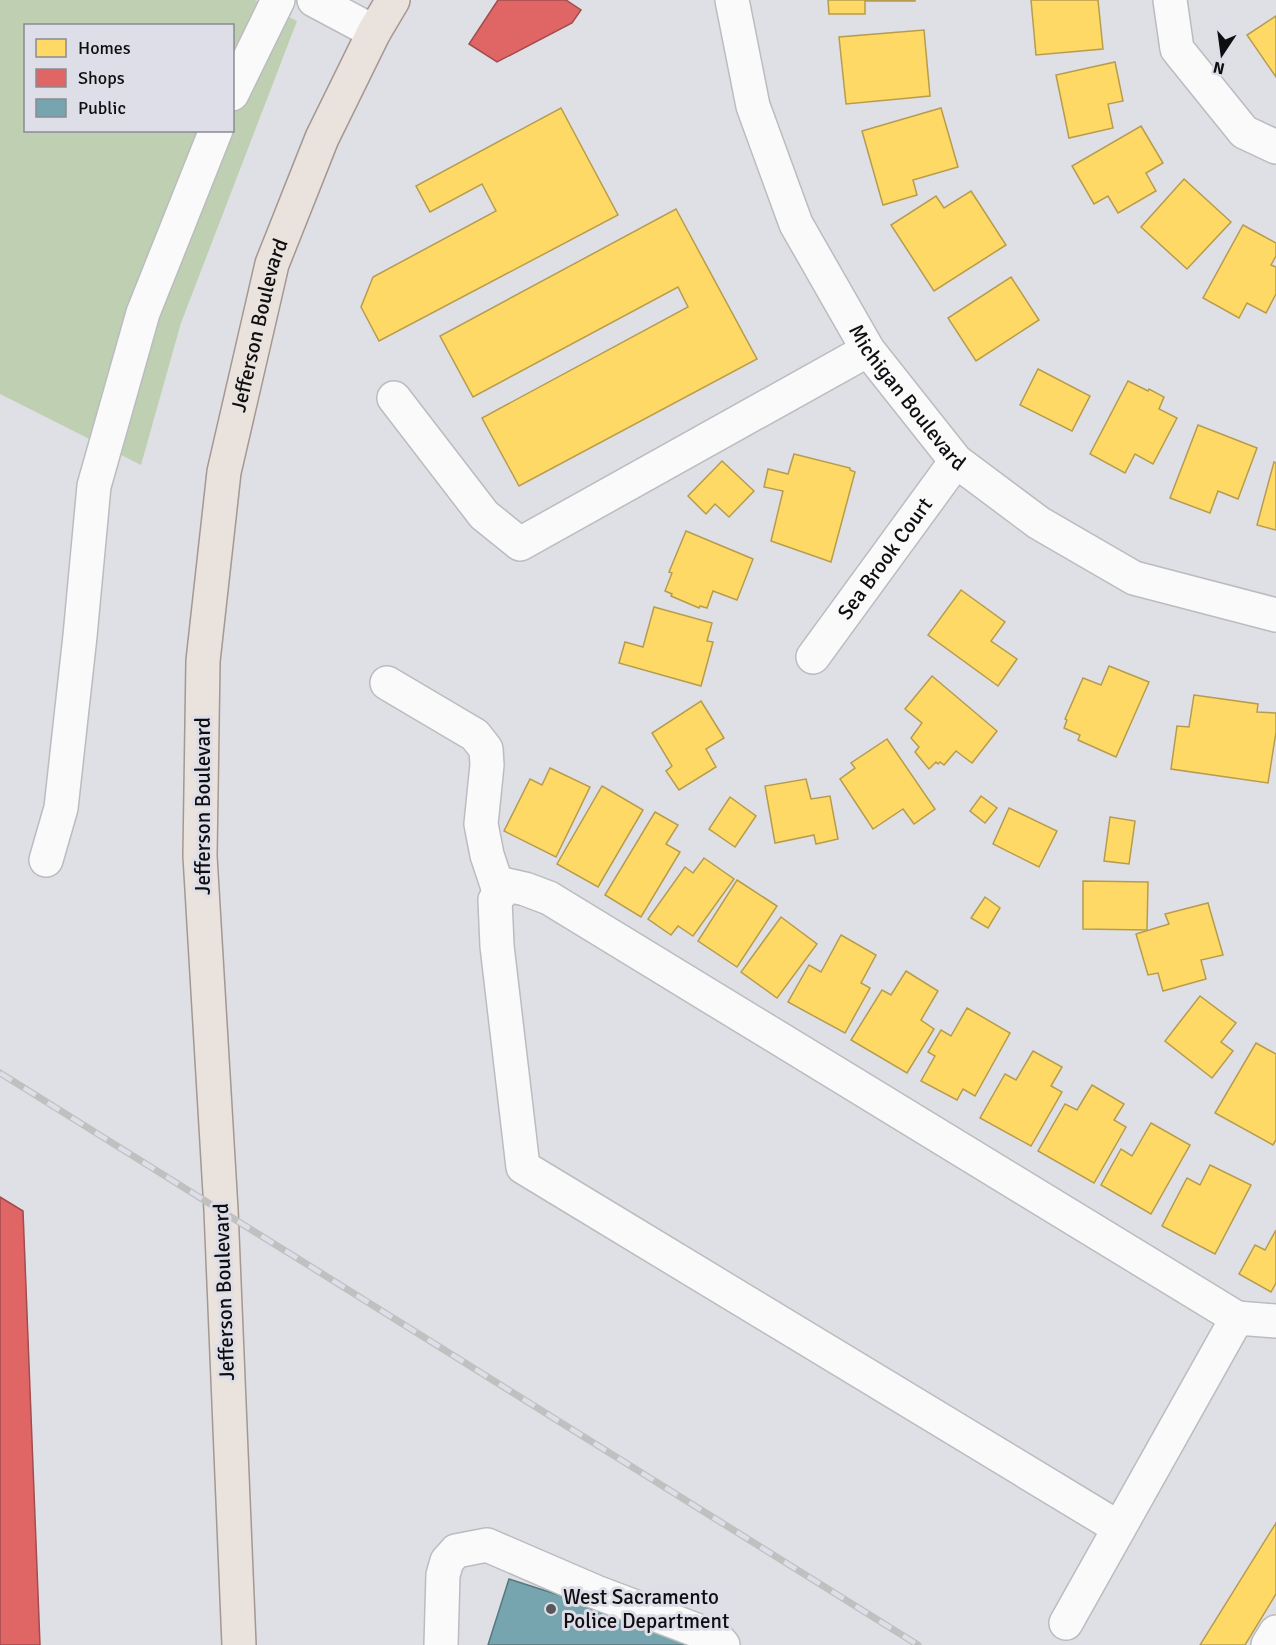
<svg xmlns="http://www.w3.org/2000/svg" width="1276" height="1645" viewBox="0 0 1276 1645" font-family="Signika,sans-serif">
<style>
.green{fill:#bfd0b2;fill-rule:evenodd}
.homes{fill:#ffd966;stroke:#b79c4d;stroke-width:1.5}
.shops{fill:#e06666;stroke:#a14c4d;stroke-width:1.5}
.public{fill:#76a5af;stroke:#577880;stroke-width:1.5}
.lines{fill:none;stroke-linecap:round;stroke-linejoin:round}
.minor-casing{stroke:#bbbcbf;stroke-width:36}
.major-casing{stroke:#a59791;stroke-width:36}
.minor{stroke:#fafafb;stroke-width:33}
.major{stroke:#e9e2dd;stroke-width:33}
.rail-casing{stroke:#c0c0c0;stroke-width:7}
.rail{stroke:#dddee7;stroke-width:4.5;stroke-dasharray:14;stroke-linecap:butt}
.poi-dot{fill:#58585c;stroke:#dddee7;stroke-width:2}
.labels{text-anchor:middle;stroke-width:6;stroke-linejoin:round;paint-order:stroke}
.street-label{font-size:21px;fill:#0f0f12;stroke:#dddee7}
.poi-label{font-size:21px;fill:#0f0f12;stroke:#dddee7;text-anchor:start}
</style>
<rect width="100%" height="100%" fill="#dfe0e5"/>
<path class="green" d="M0 0H255L297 21 181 323 141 465 0 394ZM26 26H232V130H26Z"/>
<g class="homes">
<polygon points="828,0 915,0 915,1 865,1 865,14 829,14"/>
<polygon points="1031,0 1098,0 1103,49 1036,55"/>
<polygon points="1276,16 1276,77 1247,35"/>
<polygon points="924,30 930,96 846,104 839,37"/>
<polygon points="1115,62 1123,101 1108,104 1113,128 1069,138 1056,75"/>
<polygon points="561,108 618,215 379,341 361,307 373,277 496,211 482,184 430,212 416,186"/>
<polygon points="941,108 958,167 913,180 917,195 883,205 862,131"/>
<polygon points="1141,126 1163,163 1146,173 1156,191 1118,213 1108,196 1094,204 1072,166"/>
<polygon points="1184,179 1231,222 1187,269 1141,227"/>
<polygon points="971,191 1006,245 934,291 891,225 936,196 944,208"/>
<polygon points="676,209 757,359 519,486 482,418 688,307 678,287 473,397 440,336"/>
<polygon points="1243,225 1276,243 1276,256 1271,265 1276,267 1276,294 1266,313 1247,303 1239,318 1203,298"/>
<polygon points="1011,277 1039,320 976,361 948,318"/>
<polygon points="1038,369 1090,396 1072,431 1020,405"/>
<polygon points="1128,381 1148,391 1149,389 1164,397 1159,409 1177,418 1153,464 1135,454 1125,473 1090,454"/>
<polygon points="1198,425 1257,448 1238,499 1218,491 1210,513 1170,498"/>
<polygon points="794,454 850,468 850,470 855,472 831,562 771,541 783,491 764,487 768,469 788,474"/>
<polygon points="722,461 754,491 729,517 715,504 706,514 688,496"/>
<polygon points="1274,462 1276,463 1276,530 1257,525"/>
<polygon points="686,531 753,559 737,600 713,591 707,608 700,606 699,608 671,596 672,594 665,591 672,573 669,572"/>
<polygon points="961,590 1005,622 991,641 1017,659 998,686 928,635"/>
<polygon points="654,607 712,623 707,641 713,642 701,686 619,663 625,642 643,647"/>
<polygon points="1109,666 1149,682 1116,757 1078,740 1080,735 1064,728 1067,720 1065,719 1083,678 1101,685"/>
<polygon points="932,676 997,731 972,763 956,751 944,765 940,762 938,764 936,762 929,769 915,752 919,747 911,738 922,723 905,709"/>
<polygon points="1194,695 1258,704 1257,712 1276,713 1276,732 1268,783 1171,769 1177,726 1189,727"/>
<polygon points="701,701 724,738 706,749 716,767 679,790 666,771 672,766 652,733"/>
<polygon points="887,739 935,809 914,824 903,809 873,829 840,779 855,768 851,763"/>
<polygon points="550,768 590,787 556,857 504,831 530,779 542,785"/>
<polygon points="806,779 811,799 830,796 838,839 816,844 814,835 775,843 765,786"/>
<polygon points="602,786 643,810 598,887 557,864"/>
<polygon points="981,796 997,808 985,823 970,811"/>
<polygon points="730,797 756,816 735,847 709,829"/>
<polygon points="1009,808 1057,831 1039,867 993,844"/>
<polygon points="655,812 678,825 666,844 680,852 641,917 605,895"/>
<polygon points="1110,817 1135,821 1129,864 1104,861"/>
<polygon points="704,858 734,879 693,936 678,926 671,935 648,919 685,867 693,873"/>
<polygon points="737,880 777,906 737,967 698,941"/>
<polygon points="1083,881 1148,882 1147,930 1083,929"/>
<polygon points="985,897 1000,908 988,928 971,918"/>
<polygon points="1208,903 1223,955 1201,960 1206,979 1163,991 1158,973 1148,975 1136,934 1169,924 1165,914"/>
<polygon points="781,917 817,944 777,998 741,972"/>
<polygon points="841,935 876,955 861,983 870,988 845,1033 788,1002 809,965 821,972"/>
<polygon points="906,971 938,991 921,1020 934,1029 907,1073 851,1040 882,990 891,995"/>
<polygon points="1200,996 1236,1023 1221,1042 1233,1051 1212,1078 1165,1041"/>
<polygon points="967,1008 1010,1033 975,1096 963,1089 957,1100 921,1081 935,1056 928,1052 941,1030 951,1036"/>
<polygon points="1256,1043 1276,1054 1276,1140 1273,1145 1215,1113"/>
<polygon points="1033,1051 1062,1067 1051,1086 1062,1092 1031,1146 980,1118 1005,1074 1016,1080"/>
<polygon points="1092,1085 1124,1104 1114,1120 1126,1127 1094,1183 1038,1151 1065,1104 1077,1110"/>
<polygon points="1151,1123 1190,1145 1151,1214 1101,1185 1121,1149 1132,1156"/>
<polygon points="1210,1165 1251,1185 1215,1254 1162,1226 1187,1178 1200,1185"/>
<polygon points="1276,1230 1276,1283 1271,1292 1239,1274 1255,1245 1265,1250"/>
<polygon points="1276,1523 1276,1594 1245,1645 1200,1645"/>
</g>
<g class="shops">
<polygon points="498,0 566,0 581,10 572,23 497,62 469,44"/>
<polygon points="0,1197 23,1211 40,1645 0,1645"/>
</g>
<polygon class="public" points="509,1579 696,1639 694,1645 488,1645"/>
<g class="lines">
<defs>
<g id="minor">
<polyline points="314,0 374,32"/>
<path id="s1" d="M732 0 753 106 796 224 868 350 956 461 1039 523 1134 578 1276 615"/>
<polyline points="1170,0 1177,49 1244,132 1276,147"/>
<polyline points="232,94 278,0"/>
<polyline points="394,398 484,515 520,544 868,350"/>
<path id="s2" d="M813 657 956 461"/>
<polyline points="387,683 475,735 486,749 487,765 481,824 487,855 500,894"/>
<polyline points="46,860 61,808 80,636 94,486 143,313 216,130"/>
<polyline points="1119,1528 523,1167 497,946 495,900 507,885 525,889 549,898 1237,1318"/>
<polyline points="1066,1623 1237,1318 1276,1321"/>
<polyline points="441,1645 443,1575 447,1561 456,1551 487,1545 596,1592 717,1638 723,1645"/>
<polyline points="1268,1645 1276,1632"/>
</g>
<g id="major">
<path id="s3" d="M239 1645 221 1210 200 856 203 661 224 472 272 264 322 138 374 32 393 0"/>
</g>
</defs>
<use href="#minor" class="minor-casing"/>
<use href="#major" class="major-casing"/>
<use href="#minor" class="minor"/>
<use href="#major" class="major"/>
<defs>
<polyline id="rail" points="0,1073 918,1645"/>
</defs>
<use href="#rail" class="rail-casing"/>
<use href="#rail" class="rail"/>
</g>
<circle class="poi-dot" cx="551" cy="1609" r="6"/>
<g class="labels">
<g class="street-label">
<text dy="7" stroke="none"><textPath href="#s3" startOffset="1326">Jefferson Boulevard</textPath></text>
<text dy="7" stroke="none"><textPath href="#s1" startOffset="440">Michigan Boulevard</textPath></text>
<text dy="7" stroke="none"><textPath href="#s2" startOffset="122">Sea Brook Court</textPath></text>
<text transform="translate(203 806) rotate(-90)" y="7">Jefferson Boulevard</text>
<text transform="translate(224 1292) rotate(-92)" y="7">Jefferson Boulevard</text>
</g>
<g class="poi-label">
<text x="563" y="1604">West Sacramento<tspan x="563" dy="24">Police Department</tspan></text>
</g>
</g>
<rect x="24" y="24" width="210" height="108" fill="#dddee7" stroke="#8b8b92" stroke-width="1.5"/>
<rect x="36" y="39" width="30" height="18" fill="#ffd966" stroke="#8b8b92" stroke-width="1.5"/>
<text x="78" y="54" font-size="18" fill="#0f0f12">Homes</text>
<rect x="36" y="69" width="30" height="18" fill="#e06666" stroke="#8b8b92" stroke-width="1.5"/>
<text x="78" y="84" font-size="18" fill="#0f0f12">Shops</text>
<rect x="36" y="99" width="30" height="18" fill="#76a5af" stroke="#8b8b92" stroke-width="1.5"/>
<text x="78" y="114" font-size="18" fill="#0f0f12">Public</text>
<g transform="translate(1222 54) rotate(193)" stroke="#dddee7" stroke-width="4.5" paint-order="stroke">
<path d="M0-4.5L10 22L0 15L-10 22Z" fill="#0f0f12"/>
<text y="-9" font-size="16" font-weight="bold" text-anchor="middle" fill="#0f0f12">N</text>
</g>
</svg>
